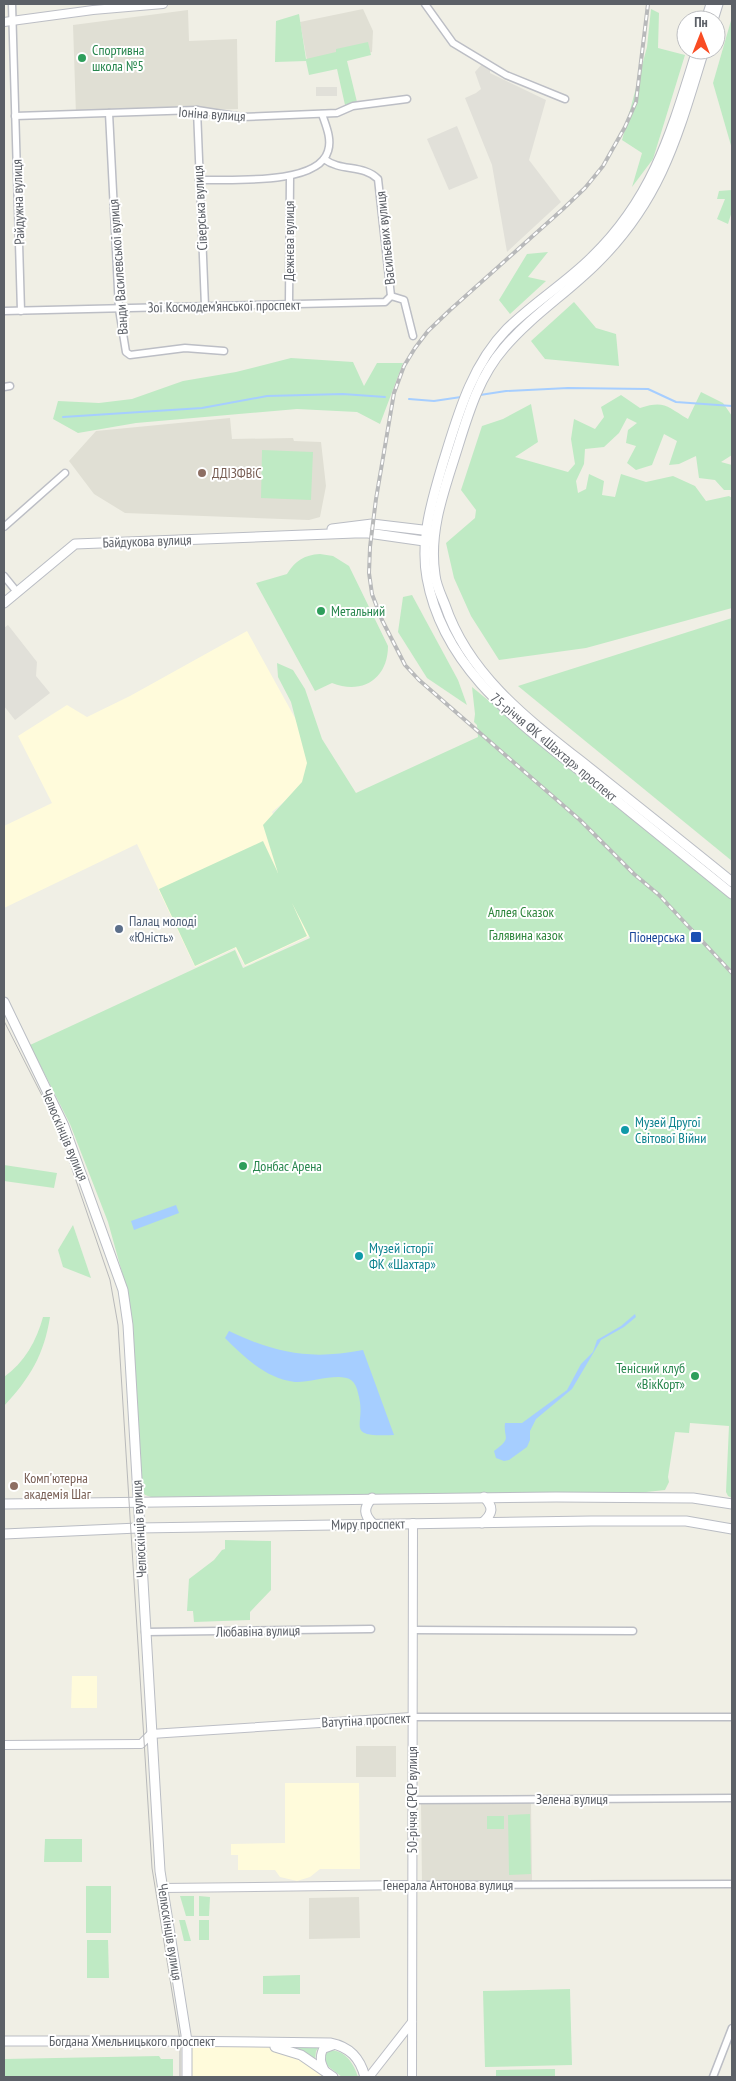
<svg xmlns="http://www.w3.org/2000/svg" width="736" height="2081" viewBox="0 0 736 2081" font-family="'PT Sans Narrow',sans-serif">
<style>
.commercial{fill:#fffbdb}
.industrial{fill:#e1e0d9}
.education{fill:#e0dfd4}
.green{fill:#bfeac4}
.water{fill:#a6ceff}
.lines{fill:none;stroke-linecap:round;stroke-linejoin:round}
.stream{stroke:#a6ceff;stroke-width:2}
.minor-casing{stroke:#bcbec5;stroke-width:9}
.tertiary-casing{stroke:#bcbec5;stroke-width:10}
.secondary-casing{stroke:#babdc4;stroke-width:11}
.minor{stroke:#fff;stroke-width:6}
.tertiary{stroke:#fff;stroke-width:8}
.secondary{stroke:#fff;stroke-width:9}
.tram{stroke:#b8b9ba;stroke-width:1}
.rail-casing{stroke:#b8b9ba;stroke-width:4}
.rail{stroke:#fff;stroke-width:2;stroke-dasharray:5.5;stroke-linecap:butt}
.leisure-dot{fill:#2e9e5b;stroke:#fff;stroke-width:2}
.education-dot{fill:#8d6e63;stroke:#fff;stroke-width:2}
.service-dot{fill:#5c6f8a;stroke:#fff;stroke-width:2}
.transit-dot{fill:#1a4fb4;stroke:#fff;stroke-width:2}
.culture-dot{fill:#0f9aa8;stroke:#fff;stroke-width:2}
.labels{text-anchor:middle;stroke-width:4;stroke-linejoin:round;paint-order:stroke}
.leisure-label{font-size:14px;fill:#27864d;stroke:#fff;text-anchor:start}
.street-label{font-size:14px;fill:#5c6067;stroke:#fff}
.education-label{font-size:14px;fill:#785e54;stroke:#fff;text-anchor:start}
.park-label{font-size:14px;fill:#2d853b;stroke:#fff}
.service-label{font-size:14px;fill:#4e5e75;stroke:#fff;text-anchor:start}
.transit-label{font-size:14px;fill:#164399;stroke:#fff;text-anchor:end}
.culture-label{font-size:14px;fill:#0d838f;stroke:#fff;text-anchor:start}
</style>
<rect width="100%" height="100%" fill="#f0efe5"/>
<g class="commercial">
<polygon points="247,631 300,727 311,779 272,812 328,927 245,966 235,948 195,967 137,844 4,908 4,826 52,803 18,736 67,705 87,717 130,696"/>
<polygon points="72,1676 97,1676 97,1708 71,1708"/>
<polygon points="285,1783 359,1783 360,1869 320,1869 310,1877 297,1881 280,1877 275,1870 238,1870 238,1855 231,1855 231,1844 285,1843"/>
<polygon points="188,2043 269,2047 300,2055 331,2077 188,2077"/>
</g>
<g class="industrial">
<polygon points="482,64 490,69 490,73 546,100 529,160 561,202 507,252 492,165 465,98 476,93 481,89 475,72"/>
<rect x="316" y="87" width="21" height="9"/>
<polygon points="457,126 478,178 449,190 427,139"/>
<polygon points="8,625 37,662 36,676 50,693 15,720 4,706 4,628"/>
</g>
<g class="education">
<polygon points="363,9 373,31 372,52 308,66 300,22"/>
<polygon points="188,10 189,41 237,39 238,109 76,115 73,25"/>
<polygon points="230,418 232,439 293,438 294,441 321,442 326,486 320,517 309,520 125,513 94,494 69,461 96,431"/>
<rect x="356" y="1746" width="40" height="31"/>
<polygon points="531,1802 532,1882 422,1883 421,1803"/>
<polygon points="359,1897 360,1938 309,1939 309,1898"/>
</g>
<g class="green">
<polygon points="651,9 659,13 658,48 685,55 653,159 632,187 642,153 622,140 647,47"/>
<polygon points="299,14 306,59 336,52 336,49 368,42 371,55 347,61 357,102 345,105 337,69 309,75 306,61 275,62 276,21"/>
<polygon points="732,17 732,149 713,83"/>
<polygon points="732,190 732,211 728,224 717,219 725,199 717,199 719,191"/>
<polygon points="548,252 528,277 546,281 510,314 499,300 527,254"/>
<polygon points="574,302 596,328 616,334 619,366 545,359 531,341"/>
<polygon points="291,358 353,362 364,386 377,363 403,363 380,424 357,412 297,409 136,423 78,433 53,419 58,401 99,403 132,399 183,381 236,372"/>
<path d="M701 392 723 403 732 416 731 434 732 455 721 462 732 465V490H724L715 480 699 478 696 456 679 464 669 465 677 441 664 434 652 465 636 470 627 463 636 446 626 443 628 430 637 423 627 418 619 433 604 447 585 449 584 464 576 481 578 493 586 489 589 474 604 481 602 495 615 497 621 474 646 482 673 476 695 486 706 501 729 496 732 498V608L586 648 499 660 471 616 454 578 446 543 475 518 476 510 461 490 482 426 503 419 531 404 538 442 515 457 568 472 575 464 571 439 574 419 595 429 604 417 601 407 621 395 640 408C665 400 667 407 688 419Z"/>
<polygon points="262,450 313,452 311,500 261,498"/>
<path d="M320 554 333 556 349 566 388 646C388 679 362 695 332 683L315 691 256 583 287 574C295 561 304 555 320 554Z"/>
<polygon points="412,595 458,680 467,705 427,678 398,632 403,597"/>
<polygon points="732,618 732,861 518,686"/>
<polygon points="277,663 293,670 305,689 322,739 356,793 478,737 477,725 474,722 475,714 472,687 732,900 732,1498 728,1496 726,1492 729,1426 690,1423 689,1433 675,1432 668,1477 669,1482 665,1490 637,1493 151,1497 145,1495 141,1489 133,1326 128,1294 108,1222 70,1124 30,1045 235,950 243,968 310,938 292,903 307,936 245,965 236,947 195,966 159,889 263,841 278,873 263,825 302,782 307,763 291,702 278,677"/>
<polygon points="4,1165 57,1173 54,1188 4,1181"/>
<polygon points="73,1225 91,1278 63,1267 58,1250"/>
<path d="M43 1317H50C44 1355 30 1378 4 1406V1377C24 1363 37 1340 43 1317Z"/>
<polygon points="225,1540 271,1541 271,1590 250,1612 250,1620 194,1622 193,1611 187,1611 189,1579 214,1560 222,1550 225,1549"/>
<polygon points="530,1814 531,1874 509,1875 508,1815"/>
<rect x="487" y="1816" width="17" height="13"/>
<polygon points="45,1839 82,1839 82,1862 44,1862"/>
<rect x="86" y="1886" width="25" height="47"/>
<polygon points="180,1896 194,1896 194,1916 186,1916"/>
<polygon points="199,1896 210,1897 209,1916 199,1916"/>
<polygon points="179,1920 185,1920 191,1941 184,1941"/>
<rect x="199" y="1920" width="10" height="20"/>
<polygon points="87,1940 108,1940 109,1978 87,1978"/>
<polygon points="300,1975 300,1994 263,1994 263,1976"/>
<polygon points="570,1989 572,2065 485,2067 483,1991"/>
<polygon points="320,2046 316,2051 315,2061 295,2047"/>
<path d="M328 2050C345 2049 354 2064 358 2077H342L325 2064 324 2056Z"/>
<polygon points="159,2056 161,2059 173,2059 173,2077 4,2077 4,2059"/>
<polygon points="555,2069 555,2077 496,2077 496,2070"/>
</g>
<g class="water">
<polygon points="176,1205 179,1213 134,1230 131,1221"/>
<path d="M635 1314 636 1317 624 1327 601 1340 572 1389 536 1419 530 1431V1440L527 1447 509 1460 504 1461 496 1458 494 1451C513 1437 503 1439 505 1423H522L567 1390 581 1364 593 1352 597 1340 621 1326Z"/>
<path d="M229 1331C277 1354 311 1360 363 1350L394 1435C341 1437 368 1426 358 1393 357 1388 355 1383 351 1380 339 1372 310 1383 295 1382 266 1379 244 1357 225 1338Z"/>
</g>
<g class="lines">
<g class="stream">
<polyline points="480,395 506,391 568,388 648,389 676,402 732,406"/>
<polyline points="409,399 434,401 461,397"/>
<polyline points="63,417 202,408 267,396 343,394 385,397"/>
</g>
<defs>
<g id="minor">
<polyline points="12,4 21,311"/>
<polyline points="425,4 453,43 506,75 565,99"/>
<polyline points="197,110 205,306"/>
<polyline points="109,113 119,309 126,352 130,355 185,348 224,351"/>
<polyline points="15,116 197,110 242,117 337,113 353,106 407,99"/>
<path d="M324 159C341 172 363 164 378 179L391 296"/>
<path d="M199 180C229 179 318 186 328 151 332 139 326 126 322 114"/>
<polyline points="289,304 290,177"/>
<polyline points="4,311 385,302 391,296 404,300 413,336"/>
<polyline points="4,387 10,386"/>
<polyline points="4,527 65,473"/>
<polyline points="4,576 17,592"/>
<polyline points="413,1630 633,1631"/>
<polyline points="145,1632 371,1629"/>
<polyline points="412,1717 732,1717"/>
<polyline points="412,1800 732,1798"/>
<polyline points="412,1885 732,1884"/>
<polyline points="713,2077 732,2028"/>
</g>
<g id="tertiary">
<polyline points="4,22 93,10 163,4"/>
<polyline points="4,1745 138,1744 141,1744 151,1734 412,1717"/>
<polyline points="163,1888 412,1885"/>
<path d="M325 2071C321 2063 319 2058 323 2049L334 2045"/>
<polyline points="369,2077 412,2022"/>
<polyline points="412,2077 413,1523"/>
</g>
<g id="secondary">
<polyline points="706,20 711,4"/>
<polyline points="713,20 718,4"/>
<path d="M697 50C672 130 654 197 592 257 566 283 533 303 507 329 471 366 458 415 443 463 432 500 420 539 427 578 444 673 526 727 595 783 641 820 687 857 732 894"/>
<path d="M704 50C678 134 662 199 597 263 567 293 531 316 504 348 476 380 466 422 453 462 441 499 429 536 435 575 436 585 441 595 445 605 471 682 540 728 601 777 645 812 689 847 732 882"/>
<polyline points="332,529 372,524 431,531"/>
<polyline points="4,603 75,544 355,533 368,533 431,542"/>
<polyline points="4,1002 64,1126 123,1290 128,1325 160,1871 187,2041 187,2077"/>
<path d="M372 1498C363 1508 364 1515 373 1524"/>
<polyline points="4,1504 556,1497 693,1498 732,1504"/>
<path d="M482 1523C493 1514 494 1507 484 1497"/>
<polyline points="4,1534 138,1528 591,1521 686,1521 732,1529"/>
<path d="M4 2041H164L330 2043C350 2047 360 2058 365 2077"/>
<polyline points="275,2047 301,2055 333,2077"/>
</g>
</defs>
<use href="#minor" class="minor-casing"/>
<use href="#tertiary" class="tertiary-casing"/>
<use href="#secondary" class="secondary-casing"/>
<use href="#minor" class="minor"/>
<use href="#tertiary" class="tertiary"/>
<use href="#secondary" class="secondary"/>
<polyline class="tram" points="4,1021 57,1125 110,1280 118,1325 152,1868 180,2041 180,2077"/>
<defs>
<polyline id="rail" points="648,4 636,102 625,127 603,166 585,188 563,209 450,310 428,331 415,348 404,366 394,393 376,499 370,547 369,573 372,594 382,620 405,665 419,680 580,820 634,874 659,895 732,973"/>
</defs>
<use href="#rail" class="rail-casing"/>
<use href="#rail" class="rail"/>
</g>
<g class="leisure-dot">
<circle cx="82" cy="58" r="5"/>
<circle cx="321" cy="611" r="5"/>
<circle cx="243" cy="1166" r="5"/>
<circle cx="695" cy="1376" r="5"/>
</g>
<g class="education-dot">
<circle cx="202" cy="473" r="5"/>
<circle cx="14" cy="1486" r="5"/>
</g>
<circle class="service-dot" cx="119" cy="929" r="5"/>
<rect class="transit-dot" x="690" y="931" width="12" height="12" rx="2.5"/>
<g class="culture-dot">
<circle cx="625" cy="1130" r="5"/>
<circle cx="359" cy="1256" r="5"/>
</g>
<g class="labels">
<g class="leisure-label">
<text x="92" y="55">Спортивна<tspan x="92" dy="16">школа №5</tspan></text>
<text x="331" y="616">Метальний</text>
<text x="253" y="1171">Донбас Арена</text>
<text x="685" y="1373" text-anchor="end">Тенісний клуб<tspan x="685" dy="16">«ВікКорт»</tspan></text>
</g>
<g class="street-label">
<text transform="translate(212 114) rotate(4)" y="5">Іоніна вулиця</text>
<text transform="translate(18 202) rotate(-92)" y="5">Райдужна вулиця</text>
<text transform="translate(200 208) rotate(-93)" y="5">Сіверська вулиця</text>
<text transform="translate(385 238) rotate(-96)" y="5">Васильєвих вулиця</text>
<text transform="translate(289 241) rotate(-90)" y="5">Дежнєва вулиця</text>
<text transform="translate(118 267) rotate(-94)" y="5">Ванди Василевської вулиця</text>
<text transform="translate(224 306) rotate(-1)" y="5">Зої Космодем’янської проспект</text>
<text transform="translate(147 541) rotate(-2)" y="5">Байдукова вулиця</text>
<text transform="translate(554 747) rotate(40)" y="5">75-річчя ФК «Шахтар» проспект</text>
<text transform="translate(65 1135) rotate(67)" y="5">Челюскінців вулиця</text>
<text transform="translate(368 1524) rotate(-1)" y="5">Миру проспект</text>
<text transform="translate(139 1529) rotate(-93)" y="5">Челюскінців вулиця</text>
<text transform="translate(258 1631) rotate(-1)" y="5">Любавіна вулиця</text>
<text transform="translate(366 1720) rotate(-3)" y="5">Ватутіна проспект</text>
<text x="572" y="1804">Зелена вулиця</text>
<text transform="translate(412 1800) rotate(-90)" y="5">50-річчя СРСР вулиця</text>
<text x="448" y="1890">Генерала Антонова вулиця</text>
<text transform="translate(170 1932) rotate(81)" y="5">Челюскінців вулиця</text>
<text x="132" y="2046">Богдана Хмельницького проспект</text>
</g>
<g class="education-label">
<text x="212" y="478">ДДІЗФВіС</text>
<text x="24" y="1483">Комп'ютерна<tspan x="24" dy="16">академія Шаг</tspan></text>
</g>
<g class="park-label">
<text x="521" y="917">Аллея Сказок</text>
<text x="526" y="940">Галявина казок</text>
</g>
<g class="service-label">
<text x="129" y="926">Палац молоді<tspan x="129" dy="16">«Юність»</tspan></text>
</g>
<g class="transit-label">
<text x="685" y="942">Піонерська</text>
</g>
<g class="culture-label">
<text x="635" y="1127">Музей Другої<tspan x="635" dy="16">Світової Війни</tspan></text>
<text x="369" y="1253">Музей історії<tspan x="369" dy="16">ФК «Шахтар»</tspan></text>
</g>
</g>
<rect width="736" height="2081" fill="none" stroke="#5c6067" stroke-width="10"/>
<g transform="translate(701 35)"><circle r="24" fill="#ffffff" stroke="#bebfc2"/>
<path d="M0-4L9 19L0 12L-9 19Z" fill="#f94c23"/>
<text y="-8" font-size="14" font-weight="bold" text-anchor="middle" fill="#5c6067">Пн</text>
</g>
</svg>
